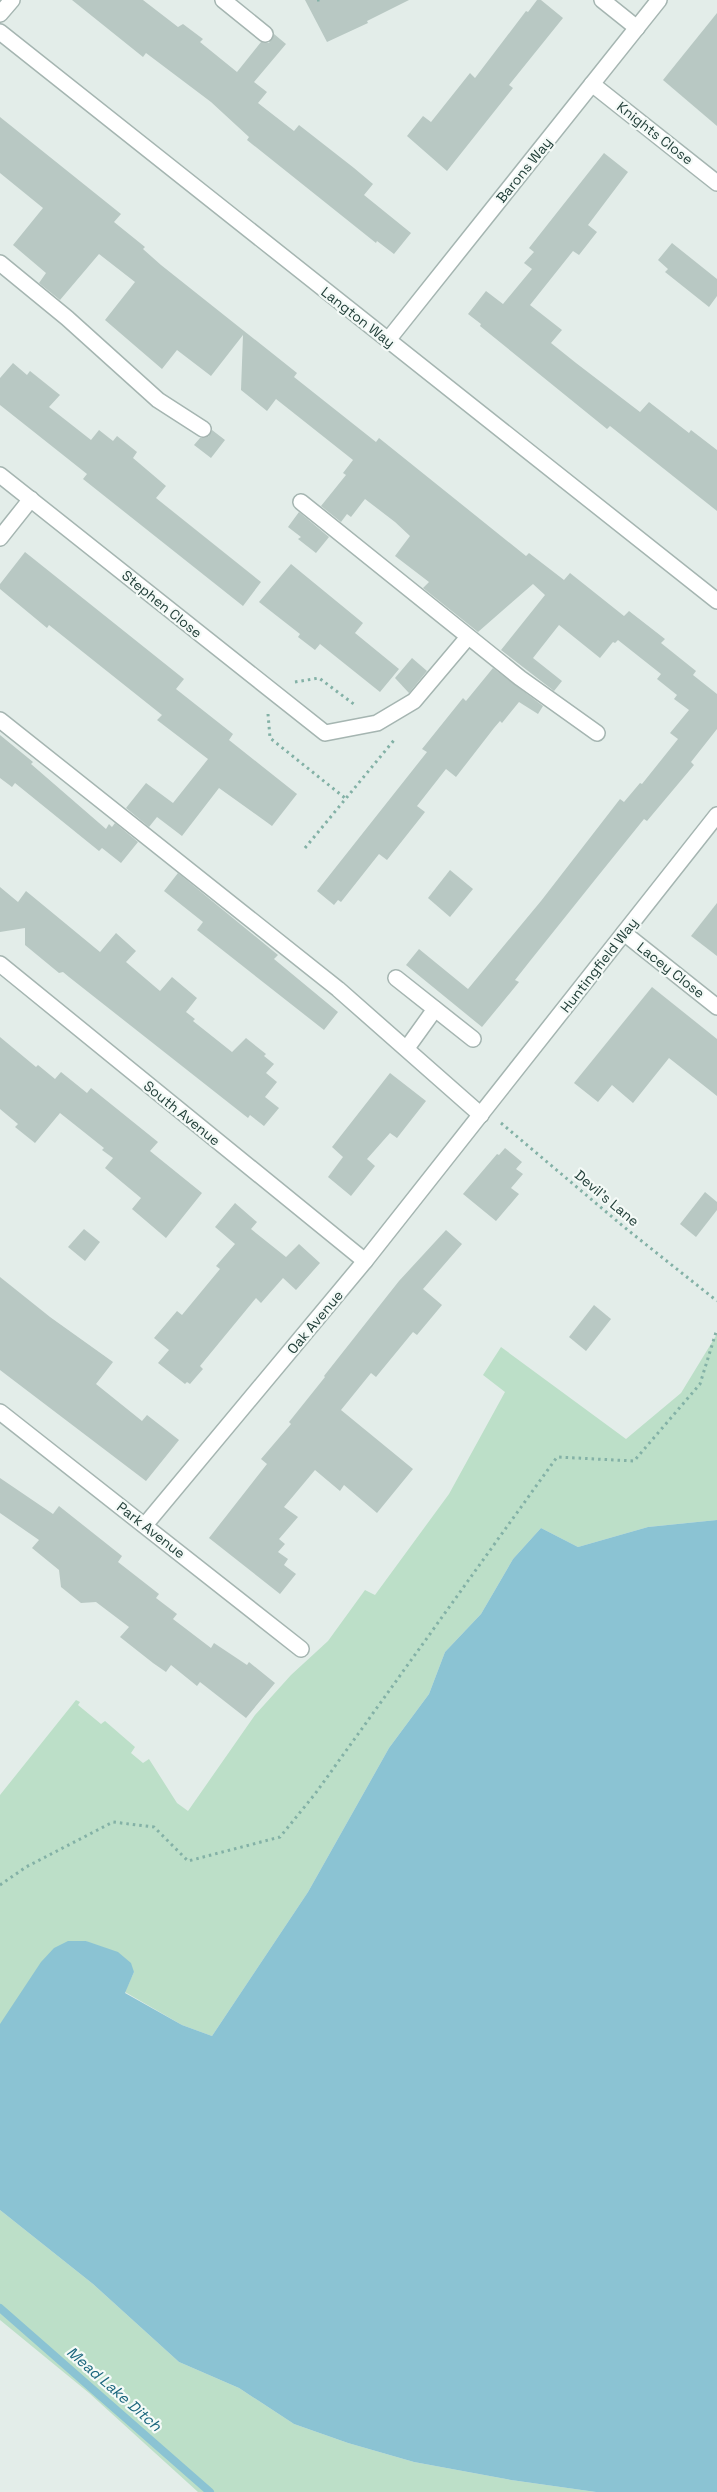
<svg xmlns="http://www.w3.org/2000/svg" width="717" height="2492" viewBox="0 0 717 2492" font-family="'Space Grotesk',sans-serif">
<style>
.green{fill:#bcdfc8}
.water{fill:#8bc3d3}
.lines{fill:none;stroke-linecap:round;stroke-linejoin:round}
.stream{stroke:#8bc3d3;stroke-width:8}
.building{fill:#b8c8c3}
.minor-casing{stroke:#a5b5b1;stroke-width:18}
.path{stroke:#83b1a6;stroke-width:3;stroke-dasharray:2.5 4;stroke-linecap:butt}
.minor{stroke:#fff;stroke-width:15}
.labels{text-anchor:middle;stroke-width:4.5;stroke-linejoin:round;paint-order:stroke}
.street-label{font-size:14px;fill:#223f39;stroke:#f4faf7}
.water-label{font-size:15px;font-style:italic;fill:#1b667d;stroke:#f4faf7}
</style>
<rect width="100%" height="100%" fill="#e3ede9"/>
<g class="green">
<polygon points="717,1334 717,1520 648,1527 578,1547 541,1528 513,1559 481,1614 445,1652 429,1694 389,1748 308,1892 212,2036 182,2025 125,1992 134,1972 86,1941 0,2025 0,1795 76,1700 80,1702 78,1705 101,1724 105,1721 135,1747 131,1753 143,1763 149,1759 177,1803 188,1811 255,1715 291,1675 328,1641 365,1590 375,1595 449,1494 505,1392 483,1375 501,1347 626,1439 681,1393"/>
<polygon points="0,2210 93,2284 179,2362 239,2388 294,2424 348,2443 414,2462 511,2480 596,2492 198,2492 89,2393 0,2320"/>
</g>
<polygon class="water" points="717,1520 717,2492 596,2492 511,2480 414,2462 348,2443 294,2424 239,2388 179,2362 93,2284 0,2210 0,2024 41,1962 54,1948 68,1941 86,1941 118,1952 131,1963 134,1972 125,1993 182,2025 212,2036 308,1892 389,1748 429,1694 445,1652 481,1614 513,1559 541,1528 578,1547 648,1527"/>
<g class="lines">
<polyline class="stream" points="0,2308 210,2492"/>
</g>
<g class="building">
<polygon points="72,0 143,0 178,27 183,24 203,39 200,42 237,72 261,42 269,43 274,34 286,44 254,82 267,92 258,103 294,131 299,125 354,168 373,184 364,195 411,233 394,254 377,241 376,243 247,140 249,137 211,102 146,53 143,57"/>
<polygon points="305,0 409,0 367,21 368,23 327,42"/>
<polygon points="537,0 541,0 563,18 509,85 513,88 447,171 407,136 423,116 431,122 470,73 475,78 526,11 528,12"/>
<polygon points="717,13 717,126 663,80"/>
<polygon points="0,117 121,214 114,222 145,247 143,249 161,265 297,373 294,377 376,442 379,438 526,556 529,553 564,580 570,573 624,616 629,611 665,639 661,643 696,671 693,675 717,694 717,729 691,762 694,765 647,821 644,819 598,876 530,961 515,980 519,982 482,1027 406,965 419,949 468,989 541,901 620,799 624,802 640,783 642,784 678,739 670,733 689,710 674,699 677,695 657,679 661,674 618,640 615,643 613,642 600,658 559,625 533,658 562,681 554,691 501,650 545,595 533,584 478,632 423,588 429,582 395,556 410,536 395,522 365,499 351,517 347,514 341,522 321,506 346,475 343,473 353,460 276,399 267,411 241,390 243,335 211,376 177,350 162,369 105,320 135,282 99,254 60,300 39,283 46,273 13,245 43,208 0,173"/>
<polygon points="604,153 628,172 588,225 597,232 579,255 573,251 530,305 562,330 551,343 576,363 640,412 649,402 689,433 691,430 717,450 717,511 610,426 607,429 480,326 481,324 468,314 486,291 503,304 532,269 524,263 534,252 529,248"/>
<polygon points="672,243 717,279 717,296 709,307 665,272 668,269 658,260"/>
<polygon points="13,363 27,375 30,371 60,395 49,407 91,440 99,430 113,441 117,436 137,452 133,458 166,486 156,498 261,582 243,606 83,479 87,474 0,405 0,378"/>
<polygon points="212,430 225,440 211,458 194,445 200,438 208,437"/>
<polygon points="299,512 329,537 316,553 298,539 301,537 288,527"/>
<polygon points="25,552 184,679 176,689 233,734 229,740 297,794 272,826 219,788 182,836 157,817 149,827 126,808 146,783 173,803 208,759 157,720 162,715 49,625 47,628 0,589 0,584"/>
<polygon points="291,564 363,623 355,633 399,669 380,692 320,644 315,650 298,637 300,634 259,602"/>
<polygon points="412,658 427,671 409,693 395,678"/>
<polygon points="493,668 543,706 538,714 519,702 502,723 500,721 494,728 456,777 446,769 417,806 425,812 387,860 379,854 341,902 338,900 334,905 317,891 427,752 422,749 463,698 466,701"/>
<polygon points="0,735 33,762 31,764 106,829 109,824 112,827 115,823 138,842 121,863 102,848 99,851 15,783 12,787 0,778"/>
<polygon points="450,870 473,889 450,917 428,898"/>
<polygon points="178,873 278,955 274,959 338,1012 324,1030 197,930 203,922 164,891"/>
<polygon points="0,887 18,902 26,891 100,952 116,933 136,951 126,962 160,991 172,977 197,998 186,1012 195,1019 193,1021 232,1052 246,1038 266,1054 264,1056 274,1064 266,1073 277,1082 265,1097 279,1108 264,1126 250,1115 248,1118 69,977 63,972 59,973 25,945 25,928 0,932"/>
<polygon points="717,903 717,956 691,936"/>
<polygon points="652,987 717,1039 717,1096 669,1058 633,1103 612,1085 598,1102 574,1083"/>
<polygon points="0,1037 36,1067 38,1065 55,1079 61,1072 87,1093 91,1088 158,1142 150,1151 202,1193 166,1238 132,1209 141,1198 105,1168 113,1158 102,1150 104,1148 60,1113 35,1143 15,1127 18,1124 0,1109"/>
<polygon points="390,1073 426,1101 397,1138 390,1133 367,1159 375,1166 351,1196 328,1177 343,1157 332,1147"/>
<polygon points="505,1148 522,1162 516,1169 523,1174 511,1188 519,1194 496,1221 463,1194 497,1154 499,1155"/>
<polygon points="705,1192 717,1202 717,1210 696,1237 680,1224"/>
<polygon points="235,1203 257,1222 251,1229 286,1257 299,1244 320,1263 296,1290 283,1278 261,1303 256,1298 200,1366 203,1369 196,1377 190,1384 187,1382 185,1384 158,1363 169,1350 154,1338 177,1311 182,1315 220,1269 216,1266 235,1244 215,1227"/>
<polygon points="84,1229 100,1242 85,1261 68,1247"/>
<polygon points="446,1230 462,1244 423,1289 442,1305 417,1335 413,1332 376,1377 371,1373 341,1410 413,1469 377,1513 344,1485 340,1491 315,1470 284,1507 298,1517 279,1539 285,1544 278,1552 288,1559 284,1565 296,1574 280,1594 209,1538 267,1464 261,1459 291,1424 289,1422 325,1377 324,1376 399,1281"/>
<polygon points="0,1277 50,1317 113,1362 96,1384 142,1421 147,1415 179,1440 146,1481 0,1370"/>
<polygon points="594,1305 611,1319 586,1351 569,1337"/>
<polygon points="0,1478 53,1514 59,1506 122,1556 118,1562 159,1594 156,1598 177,1614 173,1619 211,1648 214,1643 247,1665 249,1662 275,1683 246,1718 200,1682 197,1686 171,1665 166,1672 153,1663 120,1637 129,1627 96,1602 81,1603 61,1587 59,1570 32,1548 39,1540 0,1513"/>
</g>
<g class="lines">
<defs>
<g id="minor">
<polyline points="223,0 265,34"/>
<polyline points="602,0 637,28"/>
<polyline points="0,14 12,0"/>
<polyline points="0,32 717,601"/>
<polyline points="592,84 717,183"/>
<polyline points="0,263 67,318 158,400 203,429"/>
<polyline points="388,340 659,0"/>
<polyline points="0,475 325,733 377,723 414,701 468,637"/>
<polyline points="301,502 520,678 597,733"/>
<polyline points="0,538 31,499"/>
<polyline points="0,720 338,989 481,1115"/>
<polyline points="624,933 717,1007"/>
<polyline points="0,964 365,1261"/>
<polyline points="396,978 473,1039"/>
<polyline points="407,1048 435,1009"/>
<polyline points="0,1412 301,1649"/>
<polyline points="145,1525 365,1261 717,815"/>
</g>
</defs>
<use href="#minor" class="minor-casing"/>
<g class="path">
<polyline points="317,0 320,0"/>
<polyline points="295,682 319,678 355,705"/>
<polyline points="268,714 270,738 345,798"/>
<polyline points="305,848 395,739"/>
<polyline points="501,1123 624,1227 717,1301"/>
<polyline points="0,1885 26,1867 113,1822 154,1827 188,1861 280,1837 315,1794 557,1457 634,1461 700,1384 717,1329"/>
</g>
<use href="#minor" class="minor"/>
</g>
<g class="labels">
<g class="street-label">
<text transform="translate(655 133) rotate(38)" y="5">Knights Close</text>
<text transform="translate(524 170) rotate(-51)" y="5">Barons Way</text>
<text transform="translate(358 317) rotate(38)" y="5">Langton Way</text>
<text transform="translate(162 604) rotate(39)" y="5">Stephen Close</text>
<text transform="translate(599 965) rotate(-52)" y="5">Huntingfield Way</text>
<text transform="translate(671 970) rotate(38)" y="5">Lacey Close</text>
<text transform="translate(182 1113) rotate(39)" y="5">South Avenue</text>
<text transform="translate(607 1198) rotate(40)" y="5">Devil's Lane</text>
<text transform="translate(315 1322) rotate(-50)" y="5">Oak Avenue</text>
<text transform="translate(151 1530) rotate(38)" y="5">Park Avenue</text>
</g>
<g class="water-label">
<text transform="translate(114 2389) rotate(41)" y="5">Mead Lake Ditch</text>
</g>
</g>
</svg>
